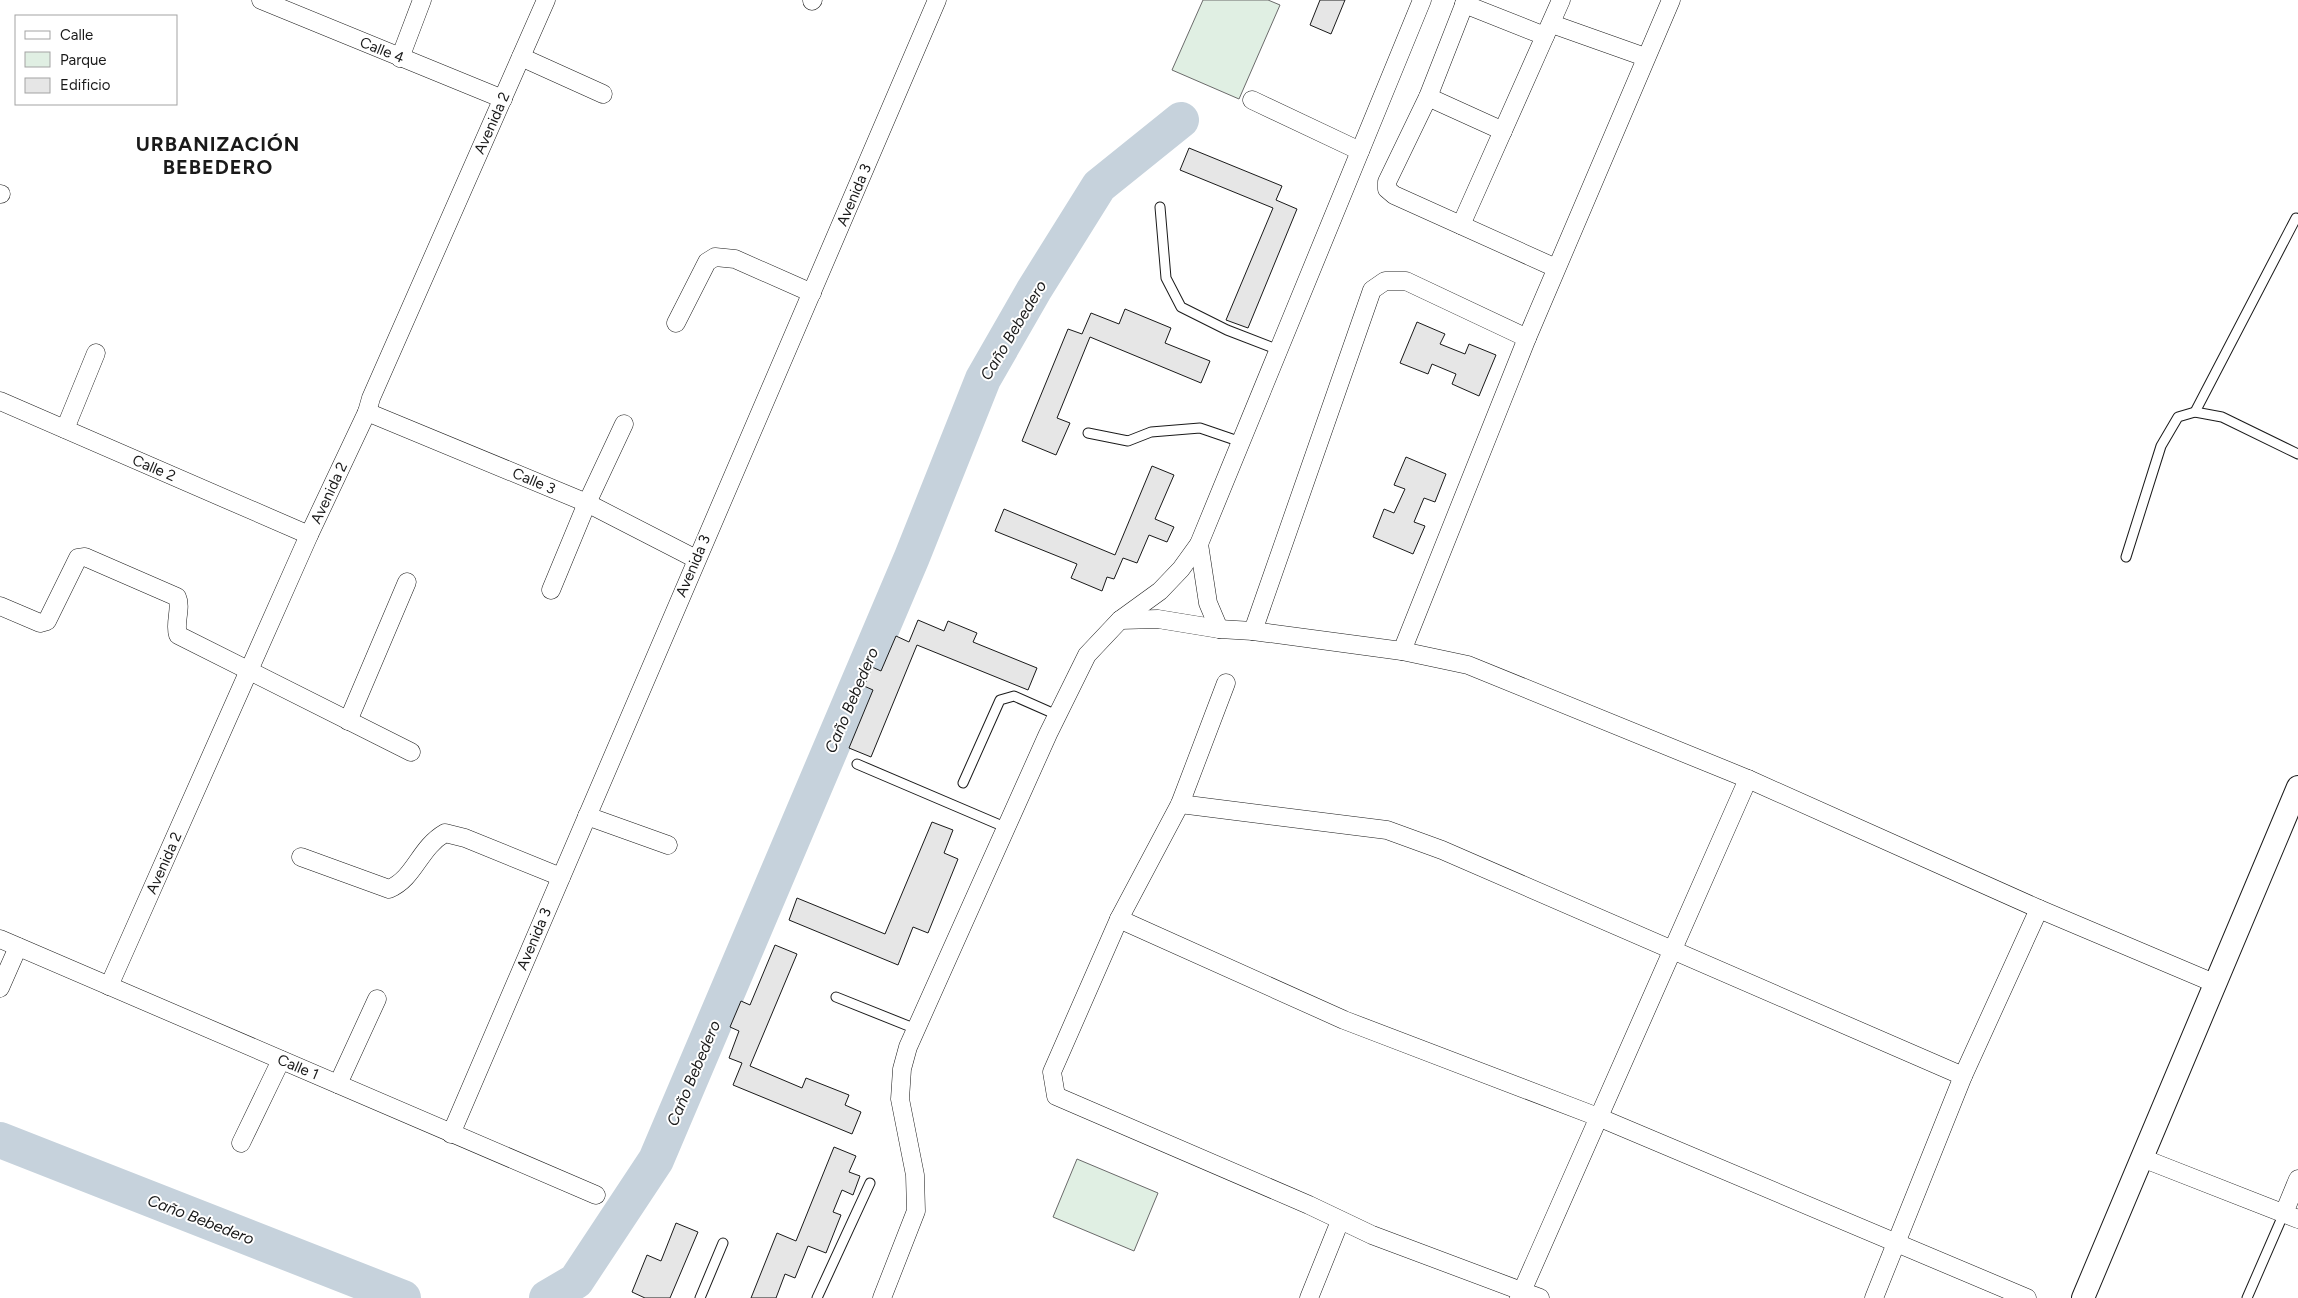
<svg xmlns="http://www.w3.org/2000/svg" width="2298" height="1298" viewBox="0 0 2298 1298" font-family="Figtree,sans-serif">
<style>
.green{fill:#e0efe3;stroke:#6a6a6a}
.lines{fill:none;stroke-linecap:round;stroke-linejoin:round}
.river{stroke:#c6d2dc;stroke-width:36}
.building{fill:#e6e6e6;stroke:#1a1a1a}
.service-casing{stroke:#1a1a1a;stroke-width:11}
.minor-casing{stroke:#1a1a1a;stroke-width:19}
.tertiary-casing{stroke:#1a1a1a;stroke-width:24}
.service{stroke:#fff;stroke-width:9}
.minor{stroke:#fff;stroke-width:18}
.tertiary{stroke:#fff;stroke-width:22}
.labels{text-anchor:middle;stroke-width:4;stroke-linejoin:round;paint-order:stroke}
.street-label{font-size:15px;fill:#1a1a1a;stroke:#fff}
.water-label{font-size:16px;font-style:italic;fill:#1a1a1a;stroke:#fff}
.district-label{font-size:20px;font-weight:bold;letter-spacing:1px;fill:#1a1a1a;stroke:#fff}
</style>
<rect width="100%" height="100%" fill="#fff"/>
<g class="green">
<polygon points="1203,0 1268,0 1280,5 1239,99 1172,70"/>
<polygon points="1077,1159 1158,1193 1134,1251 1053,1217"/>
</g>
<g class="lines">
<g class="river">
<polyline points="0,1140 403,1298"/>
<polyline points="547,1298 576,1281 656,1160 912,557 983,379 1034,290 1099,186 1181,120"/>
</g>
</g>
<g class="building">
<polygon points="1320,0 1345,0 1331,34 1310,25"/>
<polygon points="1189,148 1282,186 1276,200 1297,209 1248,328 1226,320 1273,208 1180,170"/>
<polygon points="1125,309 1171,328 1165,343 1210,361 1201,383 1090,337 1057,418 1070,423 1056,455 1022,441 1068,329 1082,334 1091,313 1119,324"/>
<polygon points="1417,322 1445,334 1440,344 1465,354 1469,344 1496,355 1479,396 1452,384 1456,374 1432,364 1428,374 1400,363"/>
<polygon points="1406,457 1446,474 1435,502 1424,498 1414,522 1425,526 1413,554 1373,537 1384,509 1394,513 1405,489 1394,485"/>
<polygon points="1152,466 1174,475 1155,519 1174,527 1167,542 1149,535 1137,563 1123,558 1114,579 1107,577 1102,591 1071,578 1077,564 995,531 1004,509 1115,555"/>
<polygon points="918,620 944,631 948,621 977,633 973,642 1037,668 1028,690 917,645 871,757 849,748 873,690 864,686 872,667 881,671 896,636 909,642"/>
<polygon points="932,822 953,830 944,853 958,859 928,933 913,927 898,965 789,920 797,898 885,934"/>
<polygon points="775,945 797,954 750,1066 802,1088 806,1078 849,1095 845,1105 861,1112 852,1134 733,1085 742,1063 729,1058 739,1031 730,1027 741,1001 750,1005"/>
<polygon points="834,1147 856,1156 849,1172 860,1176 853,1195 842,1190 833,1212 841,1215 826,1253 808,1246 795,1278 785,1274 776,1298 751,1298 777,1233 796,1241"/>
<polygon points="676,1223 698,1232 670,1298 645,1298 632,1292 647,1255 661,1261"/>
</g>
<g class="lines">
<defs>
<g id="service">
<polyline points="1160,207 1166,278 1181,307 1227,330 1279,350"/>
<polyline points="2195,412 2296,218"/>
<polyline points="1088,433 1128,441 1151,432 1200,428 1241,442"/>
<polyline points="2126,557 2161,446 2178,417 2195,412 2222,417 2298,454"/>
<polyline points="857,764 1007,828"/>
<polyline points="963,783 1000,700 1014,696 1057,715"/>
<polyline points="836,997 916,1029"/>
<polyline points="700,1298 723,1243"/>
<polyline points="817,1298 870,1183"/>
<polyline points="2247,1298 2284,1213"/>
</g>
<g id="minor">
<polyline points="261,0 503,99"/>
<polyline points="1466,0 1428,97 1387,182 1387,189 1394,195 1556,268"/>
<polyline points="812,1 813,0"/>
<polyline points="1464,4 1545,36"/>
<polyline points="1552,24 1645,57"/>
<polyline points="521,57 603,94"/>
<polyline points="400,58 422,0"/>
<polyline points="1428,97 1503,131"/>
<polyline points="1252,100 1360,151"/>
<polyline points="0,194 1,194"/>
<polyline points="1461,225 1561,0"/>
<polyline points="676,323 707,262 715,257 735,259 812,293"/>
<polyline points="0,401 309,535"/>
<polyline points="367,412 587,503 696,559"/>
<polyline points="65,429 96,353"/>
<polyline points="1199,544 1208,603 1219,629"/>
<polyline points="551,590 587,503 624,424"/>
<path d="M0 606 40 623 47 621 78 558 85 557 177 597C182 608 174 623 178 635L411 752"/>
<polyline points="1120,620 1158,619 1219,629 1253,631 1402,651 1468,665 1748,779 2039,909 2214,983"/>
<polyline points="1253,631 1372,290 1385,281 1406,281 1527,338"/>
<polyline points="1402,651 1527,338 1671,0"/>
<polyline points="1226,683 1180,804 1119,919 1052,1072 1056,1096 1309,1205 1372,1235 1540,1298"/>
<polyline points="348,721 407,582"/>
<polyline points="1180,804 1387,830 1442,850 1963,1076"/>
<polyline points="587,816 668,845"/>
<path d="M301 857 389 889C415 878 419 848 445 833L465 838 561 877"/>
<polyline points="1119,919 1344,1020 1598,1117 2027,1298"/>
<polyline points="0,939 596,1195"/>
<polyline points="109,986 309,535 367,412 371,398 546,0"/>
<polyline points="0,988 18,947"/>
<polyline points="338,1084 377,999"/>
<polyline points="451,1134 937,0"/>
<polyline points="241,1143 281,1060"/>
<polyline points="2142,1158 2298,1219"/>
<polyline points="2284,1213 2298,1179"/>
<polyline points="882,1298 916,1211 915,1175 900,1099 902,1069 908,1047 1048,734 1087,655 1120,620 1160,591 1181,569 1199,544 1422,0"/>
<polyline points="1309,1298 1340,1221"/>
<polyline points="1519,1298 1748,779"/>
<polyline points="1874,1298 1963,1076 2039,909"/>
</g>
<polyline id="tertiary" points="2083,1298 2298,787"/>
</defs>
<use href="#service" class="service-casing"/>
<use href="#minor" class="minor-casing"/>
<use href="#tertiary" class="tertiary-casing"/>
<use href="#service" class="service"/>
<use href="#minor" class="minor"/>
<use href="#tertiary" class="tertiary"/>
</g>
<g class="labels">
<g class="street-label">
<text transform="translate(382 50) rotate(22)" y="5">Calle 4</text>
<text transform="translate(492 123) rotate(-66)" y="5">Avenida 2</text>
<text transform="translate(854 195) rotate(-67)" y="5">Avenida 3</text>
<text transform="translate(154 468) rotate(23)" y="5">Calle 2</text>
<text transform="translate(534 481) rotate(23)" y="5">Calle 3</text>
<text transform="translate(329 493) rotate(-65)" y="5">Avenida 2</text>
<text transform="translate(693 566) rotate(-67)" y="5">Avenida 3</text>
<text transform="translate(164 863) rotate(-66)" y="5">Avenida 2</text>
<text transform="translate(534 939) rotate(-67)" y="5">Avenida 3</text>
<text transform="translate(298 1067) rotate(23)" y="5">Calle 1</text>
</g>
<g class="water-label">
<text transform="translate(1013 330) rotate(-59)" y="6">Caño Bebedero</text>
<text transform="translate(851 700) rotate(-67)" y="6">Caño Bebedero</text>
<text transform="translate(693 1073) rotate(-67)" y="6">Caño Bebedero</text>
<text transform="translate(201 1219) rotate(21)" y="6">Caño Bebedero</text>
</g>
<g class="district-label">
<text x="218" y="151">URBANIZACIÓN<tspan x="218" dy="23">BEBEDERO</tspan></text>
</g>
</g>
<rect x="15" y="15" width="162" height="90" fill="#ffffff" stroke="#a3a3a3"/>
<rect x="25" y="31" width="25" height="8" fill="#ffffff" stroke="#a3a3a3"/>
<text x="60" y="40" font-size="15" fill="#1a1a1a">Calle</text>
<rect x="25" y="52" width="25" height="15" fill="#e0efe3" stroke="#a3a3a3"/>
<text x="60" y="65" font-size="15" fill="#1a1a1a">Parque</text>
<rect x="25" y="78" width="25" height="15" fill="#e6e6e6" stroke="#a3a3a3"/>
<text x="60" y="90" font-size="15" fill="#1a1a1a">Edificio</text>
</svg>
